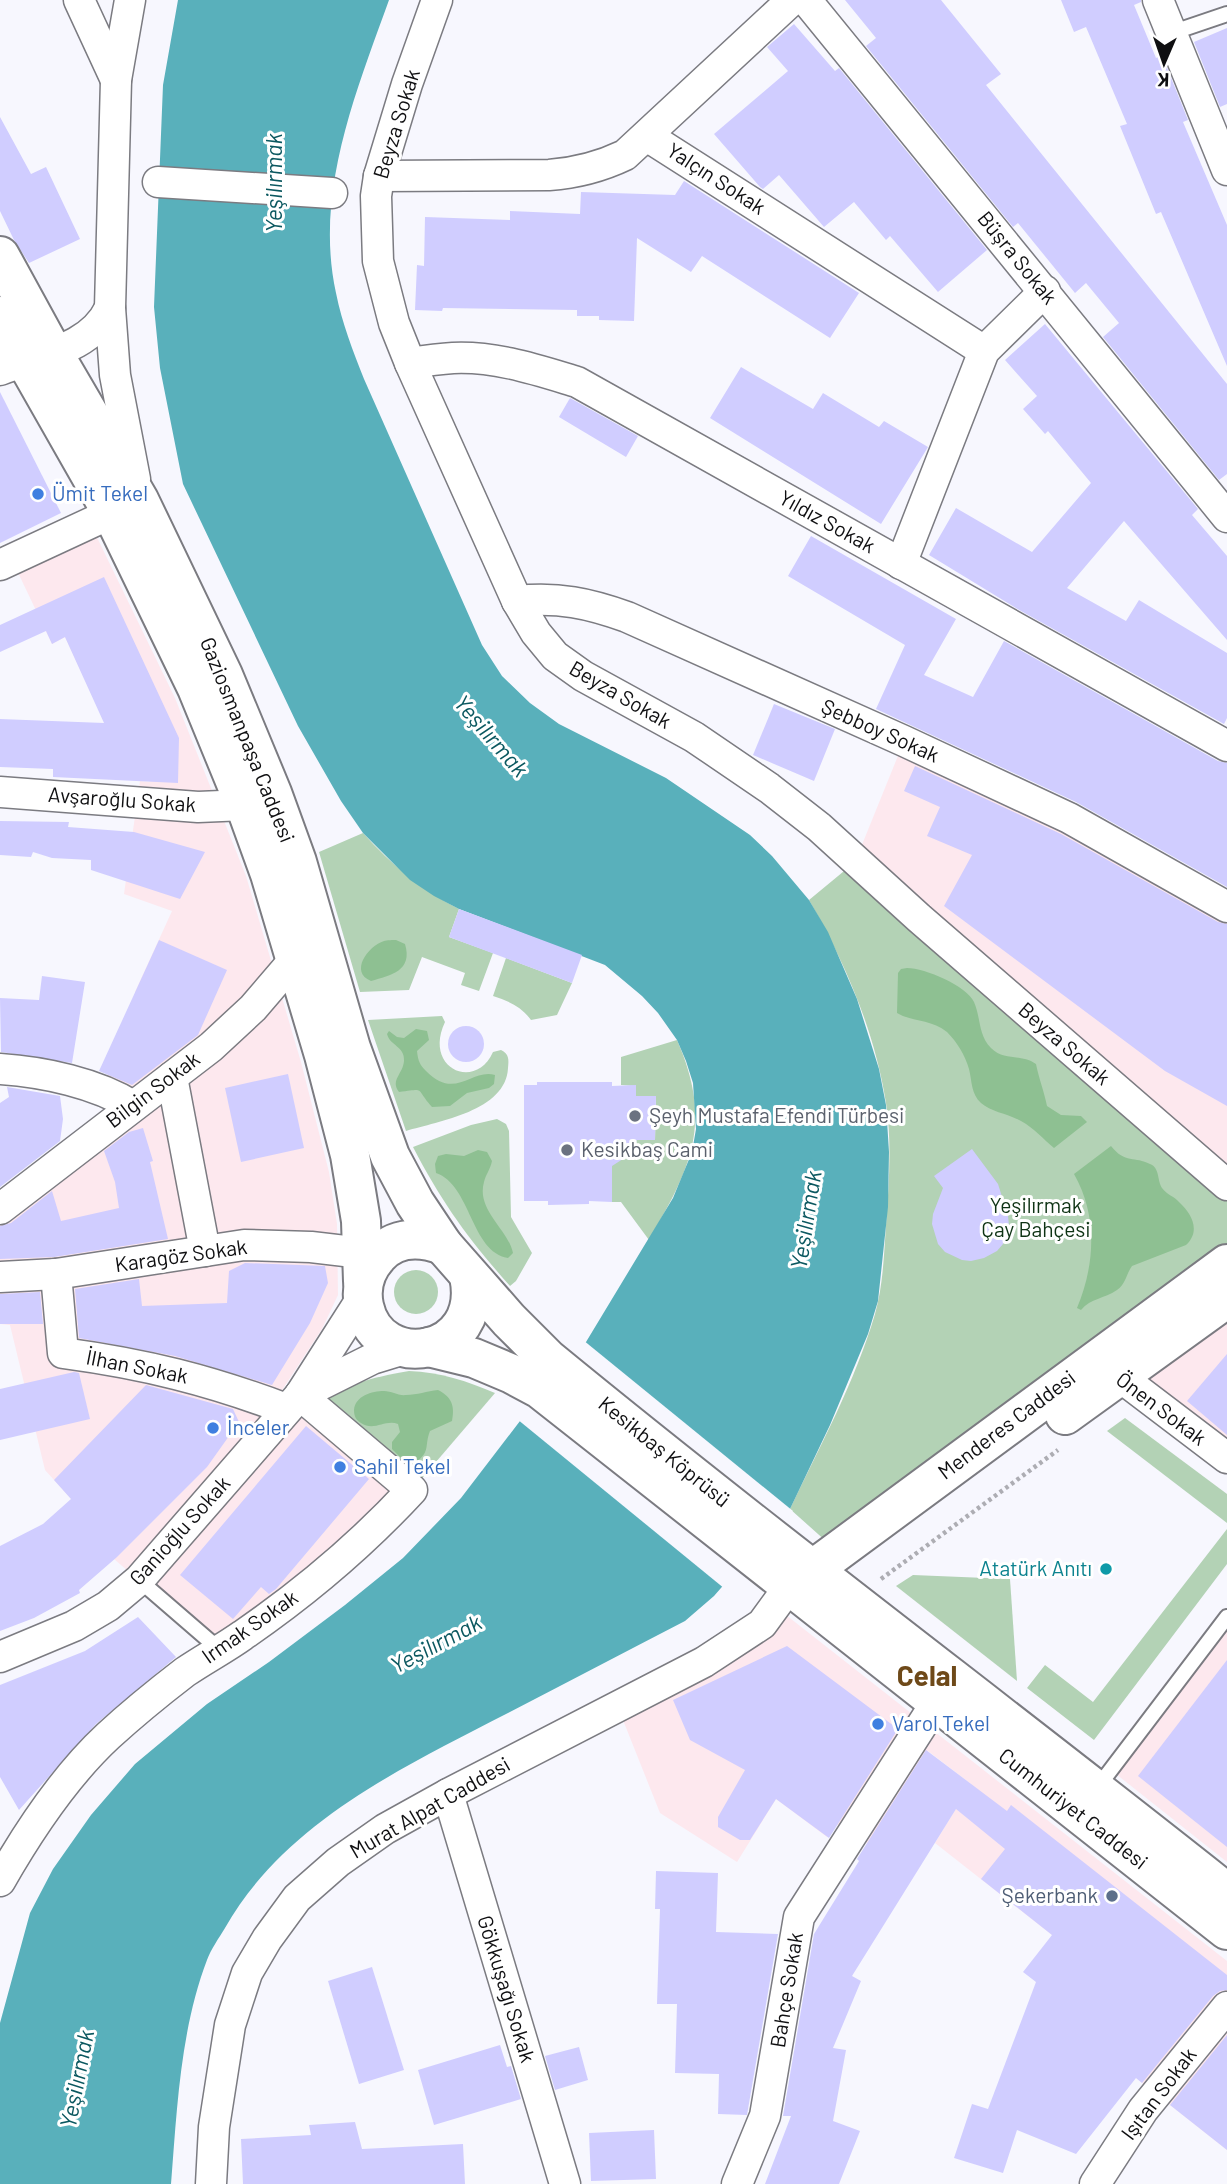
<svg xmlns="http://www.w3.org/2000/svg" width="1227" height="2184" viewBox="0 0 1227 2184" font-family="Barlow,sans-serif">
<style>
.commercial{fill:#fde8ee}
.green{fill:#b3d2b5}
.forest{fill:#8ec092}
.water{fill:#59b0bb}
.pier{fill:#f7f7fe}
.building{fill:#d0cdff}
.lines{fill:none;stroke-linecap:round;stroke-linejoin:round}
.lane-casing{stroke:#7b7b81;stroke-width:18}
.street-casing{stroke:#7b7b81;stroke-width:33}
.secondary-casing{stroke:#7b7b81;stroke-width:42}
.primary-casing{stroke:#7b7b81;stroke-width:42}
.path{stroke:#adadb3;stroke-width:4.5;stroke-dasharray:3.5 3.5;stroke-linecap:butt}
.lane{stroke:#fff;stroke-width:14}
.street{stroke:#fff;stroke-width:30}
.secondary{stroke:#fff;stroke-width:38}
.primary{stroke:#fff;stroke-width:38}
.shop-dot{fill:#3f7fe0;stroke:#fff;stroke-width:2.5}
.worship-dot{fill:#6b7280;stroke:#fff;stroke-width:2.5}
.culture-dot{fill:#0f9aa8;stroke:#fff;stroke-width:2.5}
.service-dot{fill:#5c6f8a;stroke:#fff;stroke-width:2.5}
.labels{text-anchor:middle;stroke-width:6;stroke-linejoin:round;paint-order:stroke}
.street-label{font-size:21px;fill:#0f0f11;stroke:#fff}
.shop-label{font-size:21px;fill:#366cbe;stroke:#fff;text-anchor:start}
.worship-label{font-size:21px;fill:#5b616d;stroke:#fff;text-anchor:start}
.park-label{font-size:21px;fill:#0e3314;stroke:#fff}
.culture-label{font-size:21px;fill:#0d838f;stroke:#fff;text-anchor:end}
.service-label{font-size:21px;fill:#4e5e75;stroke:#fff;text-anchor:end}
.water-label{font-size:23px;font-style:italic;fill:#0b5860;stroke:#fff}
.district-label{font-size:28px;font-weight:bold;fill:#6e4919;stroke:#fff}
</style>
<rect width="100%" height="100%" fill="#f7f7fe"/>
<g class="commercial">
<polygon points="90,523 175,698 246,876 301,1062 329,1172 337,1224 338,1295 322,1329 273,1404 300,1395 412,1490 220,1650 114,1559 120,1553 45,1470 10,1325 0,1324 0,1209 133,1106 105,1080 143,997 135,992 172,911 124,894 140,781 150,782 97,706 65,637 52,644 12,560"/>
<polygon points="904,741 1227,907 1227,1185 855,862"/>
<polygon points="1227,1264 1227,1458 1138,1391"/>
<polygon points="786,1615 1227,1961 1227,2150 1136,2078 1052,1935 935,1843 971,1784 928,1751 869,1844 836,1824 827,1837 776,1799 737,1862 660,1813 617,1705"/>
<polygon points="1227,1617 1227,1862 1111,1770"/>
</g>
<g class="green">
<path d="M363 833C392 865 421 890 459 909L449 937 493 953 479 991 461 985 465 973 422 957 409 990 360 992 319 852Z"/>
<path d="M855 862 1227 1185V1264L837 1551 790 1509C820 1446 855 1382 875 1314 883 1286 884 1255 886 1225 889 1185 892 1142 886 1103 875 1032 845 962 809 900Z"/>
<path d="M506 958 572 983 557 1015 531 1020C521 1006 508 1001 493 996Z"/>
<path d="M442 1016 445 1022C423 1068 475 1092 493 1052L501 1050C509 1054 509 1059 508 1068 506 1111 439 1121 406 1131L368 1020Z"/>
<path d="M677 1040C713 1123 692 1166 649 1240L621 1202H612V1161L631 1140H655L656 1097 636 1096V1086L621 1085V1057Z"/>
<path d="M497 1119 506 1124 509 1131 511 1217 532 1253 516 1281 510 1286C469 1240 442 1203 413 1147L471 1125Z"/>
<circle cx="416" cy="1292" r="22"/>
<path d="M409 1371C440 1372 467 1381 495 1393L412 1490 315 1406C348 1383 370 1378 409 1371Z"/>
<polygon points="1125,1418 1227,1494 1227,1523 1107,1431"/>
<polygon points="1227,1529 1227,1564 1094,1740 1027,1688 1045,1665 1093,1702"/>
<polygon points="913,1575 1010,1579 1017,1681 896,1586"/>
</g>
<g class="forest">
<path d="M396 940 405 944C413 971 391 975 371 981 349 972 368 946 384 941 386 940 394 940 396 940Z"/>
<path d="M907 968C925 968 967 986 974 1002 981 1018 978 1035 991 1048 1005 1062 1021 1053 1036 1064 1039 1079 1044 1091 1047 1106L1061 1115 1081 1116 1087 1122 1054 1148C1043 1139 1034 1128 1021 1121 1009 1114 991 1112 981 1103 971 1094 972 1081 969 1069 965 1055 957 1042 947 1032 931 1019 912 1022 897 1013L898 973 901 969Z"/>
<path d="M416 1029 427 1031 429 1040 417 1051C418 1061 420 1065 426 1071 455 1101 472 1068 495 1075L494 1084 489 1088 467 1093 450 1106 432 1107C414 1087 427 1089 399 1092 390 1080 403 1074 404 1061 405 1046 390 1046 387 1034L389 1031 397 1037 404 1038Z"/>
<path d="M1111 1146C1125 1164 1135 1156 1150 1164 1160 1168 1157 1180 1162 1188 1167 1195 1174 1196 1179 1202 1192 1214 1201 1231 1186 1245L1132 1266C1126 1274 1126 1284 1117 1290 1104 1299 1091 1298 1081 1310L1077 1308C1095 1265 1098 1216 1074 1174Z"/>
<path d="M478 1150 487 1152 492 1161C490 1170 486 1174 484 1182 476 1210 508 1229 513 1253L508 1258C471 1252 471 1185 436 1173L435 1164 438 1156 446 1154 464 1156Z"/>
<path d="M438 1390C452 1397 455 1406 452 1421L430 1431C424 1446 431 1451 416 1462L402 1459 392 1449V1442L400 1432 398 1424C385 1419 374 1432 361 1423 356 1420 354 1416 354 1410 355 1396 372 1391 384 1391 392 1391 398 1396 406 1395 417 1395 427 1391 438 1390Z"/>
</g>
<path class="water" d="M178 0H389C356 92 314 193 336 293 342 323 353 351 364 379L482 645 502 676 530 703 559 724 666 778 750 835 772 856 809 900 828 932 857 999 879 1069 886 1105 889 1152 888 1207 878 1301 868 1334 830 1425 790 1509 714 1596 685 1621C625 1652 566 1683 506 1714 402 1768 285 1822 225 1928 219 1938 211 1949 207 1960 180 2031 177 2110 171 2184H0V2023L30 1913 53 1869 91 1815 135 1764 207 1704 269 1662 345 1605 403 1558 461 1498 520 1421 586 1342 673 1198 692 1152 696 1129 693 1083 686 1061 677 1040 658 1013 642 996 605 965 459 909 434 896 410 880 363 833 341 801 298 726 183 484 160 368 154 307 163 85Z"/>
<polygon class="pier" points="583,1340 793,1511 725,1589 517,1419"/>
<g class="building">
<polygon points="845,0 941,0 1001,74 986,85 1227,384 1227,474 1219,480 1103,337 1119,323 1086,283 1075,293 1018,223 1013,227 866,46 876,38"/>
<polygon points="1061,0 1141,0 1141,2 1134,5 1156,58 1162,55 1188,120 1183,122 1227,225 1227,366 1161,212 1156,214 1120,126 1127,124 1086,27 1074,32"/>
<polygon points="794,24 835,71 839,68 987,250 938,292 890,236 886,240 854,202 824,227 779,175 763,189 760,187 714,134 788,71 767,47"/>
<polygon points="1227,28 1227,104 1220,107 1194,42"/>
<polygon points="0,117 31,174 46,167 80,239 29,263 14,240 0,211"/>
<polygon points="684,181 859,293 830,338 702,256 691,272 637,238 634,321 599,320 599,316 577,316 577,310 443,308 442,311 415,310 417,265 424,266 425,217 510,220 510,211 580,214 581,192 675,195"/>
<polygon points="1045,324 1198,509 1192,515 1227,556 1227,640 1124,521 1067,588 1126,621 1139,600 1227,653 1227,718 1224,724 1021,611 929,555 956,508 1032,552 1091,483 1048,431 1045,434 1023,409 1037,396 1005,360"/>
<polygon points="741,367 813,409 823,393 879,427 884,421 928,447 881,524 710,418"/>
<polygon points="0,392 61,513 0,543"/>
<polygon points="570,398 638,436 626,457 559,417"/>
<polygon points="811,536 956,619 924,675 973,697 1004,641 1218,761 1227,763 1227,887 1076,802 876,709 905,645 788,576"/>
<polygon points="104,577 179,738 178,783 53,777 53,769 0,767 0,719 104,723 65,637 52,644 46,631 0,652 0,625"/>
<polygon points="774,704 835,729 814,781 753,755"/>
<polygon points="915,766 1061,834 1218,922 1227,924 1227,1106 1165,1071 944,906 972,855 927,836 940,807 904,791"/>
<polygon points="0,821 69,822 68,827 134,832 205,852 180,899 91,870 91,860 52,858 33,852 31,857 0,855"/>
<polygon points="459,909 582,955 572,983 449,937"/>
<polygon points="159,940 227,970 198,1035 132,1085 99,1071"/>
<polygon points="42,976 85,982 72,1063 1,1052 0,998 39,1000"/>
<circle cx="466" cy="1044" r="18"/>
<polygon points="288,1074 304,1148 241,1162 225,1088"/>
<polygon points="537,1082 612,1082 612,1086 636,1085 636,1096 656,1096 655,1140 637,1140 626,1157 612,1166 612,1202 589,1201 589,1204 548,1205 548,1201 524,1201 524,1085 537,1085"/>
<polygon points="7,1087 60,1096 63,1119 60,1141 0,1187 0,1103 9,1097"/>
<polygon points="143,1128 153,1161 150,1162 168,1239 54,1257 0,1259 0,1226 11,1223 52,1191 61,1221 119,1208 115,1182 104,1151 129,1132"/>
<polygon points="972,1149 998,1184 1008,1216 1009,1226 1003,1244 997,1251 984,1258 971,1261 962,1260 945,1252 938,1244 932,1224 933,1214 943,1188 934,1176"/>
<polygon points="245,1263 325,1266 328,1283 310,1323 272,1385 175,1356 79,1338 75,1289 139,1279 142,1306 227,1303 229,1271"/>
<polygon points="40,1292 43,1324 0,1324 0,1294"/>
<polygon points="1227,1354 1227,1435 1187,1401"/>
<polygon points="74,1372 79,1373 90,1419 0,1440 0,1389"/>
<polygon points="146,1385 233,1409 239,1422 207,1467 117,1557 79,1590 80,1593 34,1618 0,1631 0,1546 43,1524 71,1499 54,1480"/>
<polygon points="306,1426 369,1479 276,1589 269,1594 261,1587 233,1619 180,1575"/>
<polygon points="138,1617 176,1657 96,1724 19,1810 0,1777 0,1685 85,1651"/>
<polygon points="787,1646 898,1729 829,1838 776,1799 750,1840 740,1840 718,1827 718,1817 745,1770 690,1740 673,1700"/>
<polygon points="1227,1660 1227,1847 1138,1776"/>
<polygon points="926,1750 1007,1811 1011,1805 1227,1975 1227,1990 1220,1991 1213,1996 1142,2083 1136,2078 1076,2154 1017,2130 1003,2173 954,2158 972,2104 988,2109 1036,1982 1023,1972 1052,1935 981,1879 1005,1849 956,1809 852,1976 861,1981 833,2048 846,2050 833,2121 860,2131 839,2184 765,2184 791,2116 783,2116 814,1934 859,1861 857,1859"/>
<polygon points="656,1871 718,1873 716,1932 778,1934 747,2115 718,2114 719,2074 675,2073 677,2004 657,2004 660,1909 655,1909"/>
<polygon points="372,1967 404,2070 359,2084 328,1981"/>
<polygon points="1227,2035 1227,2150 1170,2105"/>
<polygon points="500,2045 507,2067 511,2066 521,2099 434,2125 418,2070"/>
<polygon points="579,2047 588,2080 555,2090 545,2056"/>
<polygon points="355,2122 362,2149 463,2144 465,2184 243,2184 241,2139 311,2135 309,2125"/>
<polygon points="654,2130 656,2179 591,2181 589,2133"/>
</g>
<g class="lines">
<defs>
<g id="lane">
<polyline points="1171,33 1227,14"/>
<polyline points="139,1580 220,1650"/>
<polyline points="1097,1788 1227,1617"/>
</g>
<g id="street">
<polyline points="79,0 116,80"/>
<polyline points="130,0 116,80 110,308 115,375 135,479"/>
<polyline points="437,0 407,84 379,176 376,196 378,261 394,323 410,363 517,601 536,633 555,656 583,676 694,737 769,788 819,827 919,918 1227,1185"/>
<polyline points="806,0 1227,517"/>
<polyline points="1158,0 1227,170"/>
<polyline points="647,136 984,351"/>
<path d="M379 176 549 175C577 173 600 167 625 155L792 0"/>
<polyline points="158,182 332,193"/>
<path d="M410 363C424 361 439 359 453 358 496 356 537 370 577 382L1227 746"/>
<path d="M0 370C41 354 90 350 110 308"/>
<polyline points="901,564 984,351 1045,291"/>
<polyline points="0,565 112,513"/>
<path d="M517 601C559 597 588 603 627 617L904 741 1069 818 1227 907"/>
<polyline points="0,792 198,807 245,805"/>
<path d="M0 1069C44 1072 96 1083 133 1106"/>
<polyline points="172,1077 205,1251"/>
<polyline points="0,1209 211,1047 253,1008 295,959"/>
<path d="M56 1274 63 1353C145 1364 209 1380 286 1409"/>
<polyline points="0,1277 56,1274 244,1245 311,1247 362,1253"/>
<polyline points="1102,1363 1227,1458"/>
<polyline points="300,1395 372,1359 408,1348"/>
<polyline points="0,1657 74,1626 108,1606 139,1580 300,1395 362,1298"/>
<polyline points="448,1794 565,2184"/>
<path d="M0 1881C28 1832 66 1775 108 1736 132 1714 159 1692 185 1672 204 1659 225 1648 243 1635 304 1593 362 1544 412 1490L300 1395"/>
<polyline points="211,2184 214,2127 230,2025 247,1973 267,1939 297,1898 338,1862 385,1829 448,1794 704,1662 762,1624 789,1587"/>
<polyline points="737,2184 765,2116 799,1917 936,1703"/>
<polyline points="1095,2184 1143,2110 1227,2007"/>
</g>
<g id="secondary">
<polyline points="1065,1415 1227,1298"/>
<polyline points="789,1587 1227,1264"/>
</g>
<g id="primary">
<path d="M0 256 52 351 139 500 223 675 272 793 297 862 351 1048 390 1156 415 1203 443 1245 509 1320 548 1359C771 1542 1002 1714 1227 1893"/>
<polyline points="0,316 112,513 197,688 245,805 270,874 324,1055 350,1155 361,1221 363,1281"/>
<path d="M443 1245C421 1237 395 1236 378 1256 366 1269 360 1287 364 1306 379 1375 486 1357 469 1276"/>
<polyline points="429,1347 474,1358 512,1374 540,1389 1227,1930"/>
</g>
</defs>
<use href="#lane" class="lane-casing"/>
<use href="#street" class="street-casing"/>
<use href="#secondary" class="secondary-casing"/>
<use href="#primary" class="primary-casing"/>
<polyline class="path" points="881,1579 1058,1450"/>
<use href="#lane" class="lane"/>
<use href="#street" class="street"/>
<use href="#secondary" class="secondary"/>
<use href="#primary" class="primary"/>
</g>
<g class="shop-dot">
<circle cx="38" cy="494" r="7"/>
<circle cx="213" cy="1428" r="7"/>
<circle cx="340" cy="1467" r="7"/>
<circle cx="878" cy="1724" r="7"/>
</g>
<g class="worship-dot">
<circle cx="635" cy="1116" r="7"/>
<circle cx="567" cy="1150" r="7"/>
</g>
<circle class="culture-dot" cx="1106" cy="1569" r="7"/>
<circle class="service-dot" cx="1112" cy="1896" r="7"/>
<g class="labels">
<g class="street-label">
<text transform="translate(397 124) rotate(-73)" y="7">Beyza Sokak</text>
<text transform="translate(716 179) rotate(33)" y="7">Yalçın Sokak</text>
<text transform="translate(1017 258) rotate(51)" y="7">Büşra Sokak</text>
<text transform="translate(827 522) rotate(29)" y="7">Yıldız Sokak</text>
<text transform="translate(620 695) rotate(30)" y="7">Beyza Sokak</text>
<text transform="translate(880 731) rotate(24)" y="7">Şebboy Sokak</text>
<text transform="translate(247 740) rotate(68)" y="7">Gaziosmanpaşa Caddesi</text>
<text transform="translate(122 800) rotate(4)" y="7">Avşaroğlu Sokak</text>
<text transform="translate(1064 1044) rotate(41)" y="7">Beyza Sokak</text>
<text transform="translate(153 1090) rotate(-37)" y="7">Bilgin Sokak</text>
<text transform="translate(181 1256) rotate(-8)" y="7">Karagöz Sokak</text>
<text transform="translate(137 1367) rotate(11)" y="7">İlhan Sokak</text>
<text transform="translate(1161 1409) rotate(37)" y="7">Önen Sokak</text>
<text transform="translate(1007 1425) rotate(-37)" y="7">Menderes Caddesi</text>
<text transform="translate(664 1452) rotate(39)" y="7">Kesikbaş Köprüsü</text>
<text transform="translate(180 1531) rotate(-48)" y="7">Ganioğlu Sokak</text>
<text transform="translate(250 1627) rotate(-35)" y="7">Irmak Sokak</text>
<text transform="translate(430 1808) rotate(-30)" y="7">Murat Alpat Caddesi</text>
<text transform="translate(1073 1809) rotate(38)" y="7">Cumhuriyet Caddesi</text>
<text transform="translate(506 1989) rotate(73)" y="7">Gökkuşağı Sokak</text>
<text transform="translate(787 1990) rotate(-81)" y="7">Bahçe Sokak</text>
<text transform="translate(1159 2094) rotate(-53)" y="7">Işıtan Sokak</text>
</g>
<g class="shop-label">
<text x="52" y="501">Ümit Tekel</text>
<text x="227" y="1435">İnceler</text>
<text x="354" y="1474">Sahil Tekel</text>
<text x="892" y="1731">Varol Tekel</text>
</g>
<g class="worship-label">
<text x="649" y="1123">Şeyh Mustafa Efendi Türbesi</text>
<text x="581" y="1157">Kesikbaş Cami</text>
</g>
<g class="park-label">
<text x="1036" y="1213">Yeşilırmak<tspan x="1036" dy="24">Çay Bahçesi</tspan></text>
</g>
<g class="culture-label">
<text x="1092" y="1576">Atatürk Anıtı</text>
</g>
<g class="service-label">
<text x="1098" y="1903">Şekerbank</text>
</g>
<g class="water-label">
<text transform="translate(274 183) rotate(-90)" y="8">Yeşilırmak</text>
<text transform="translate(491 736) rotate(49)" y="8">Yeşilırmak</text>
<text transform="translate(806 1220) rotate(-81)" y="8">Yeşilırmak</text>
<text transform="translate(436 1644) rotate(-28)" y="8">Yeşilırmak</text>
<text transform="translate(77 2079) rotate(-79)" y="8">Yeşilırmak</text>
</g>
<g class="district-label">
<text x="927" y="1686">Celal</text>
</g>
</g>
<g transform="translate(1164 63) rotate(182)" stroke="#ffffff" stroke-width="5" paint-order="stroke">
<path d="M0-5L12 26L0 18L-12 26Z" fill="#0f0f11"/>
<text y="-10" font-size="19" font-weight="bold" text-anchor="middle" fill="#0f0f11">K</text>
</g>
</svg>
